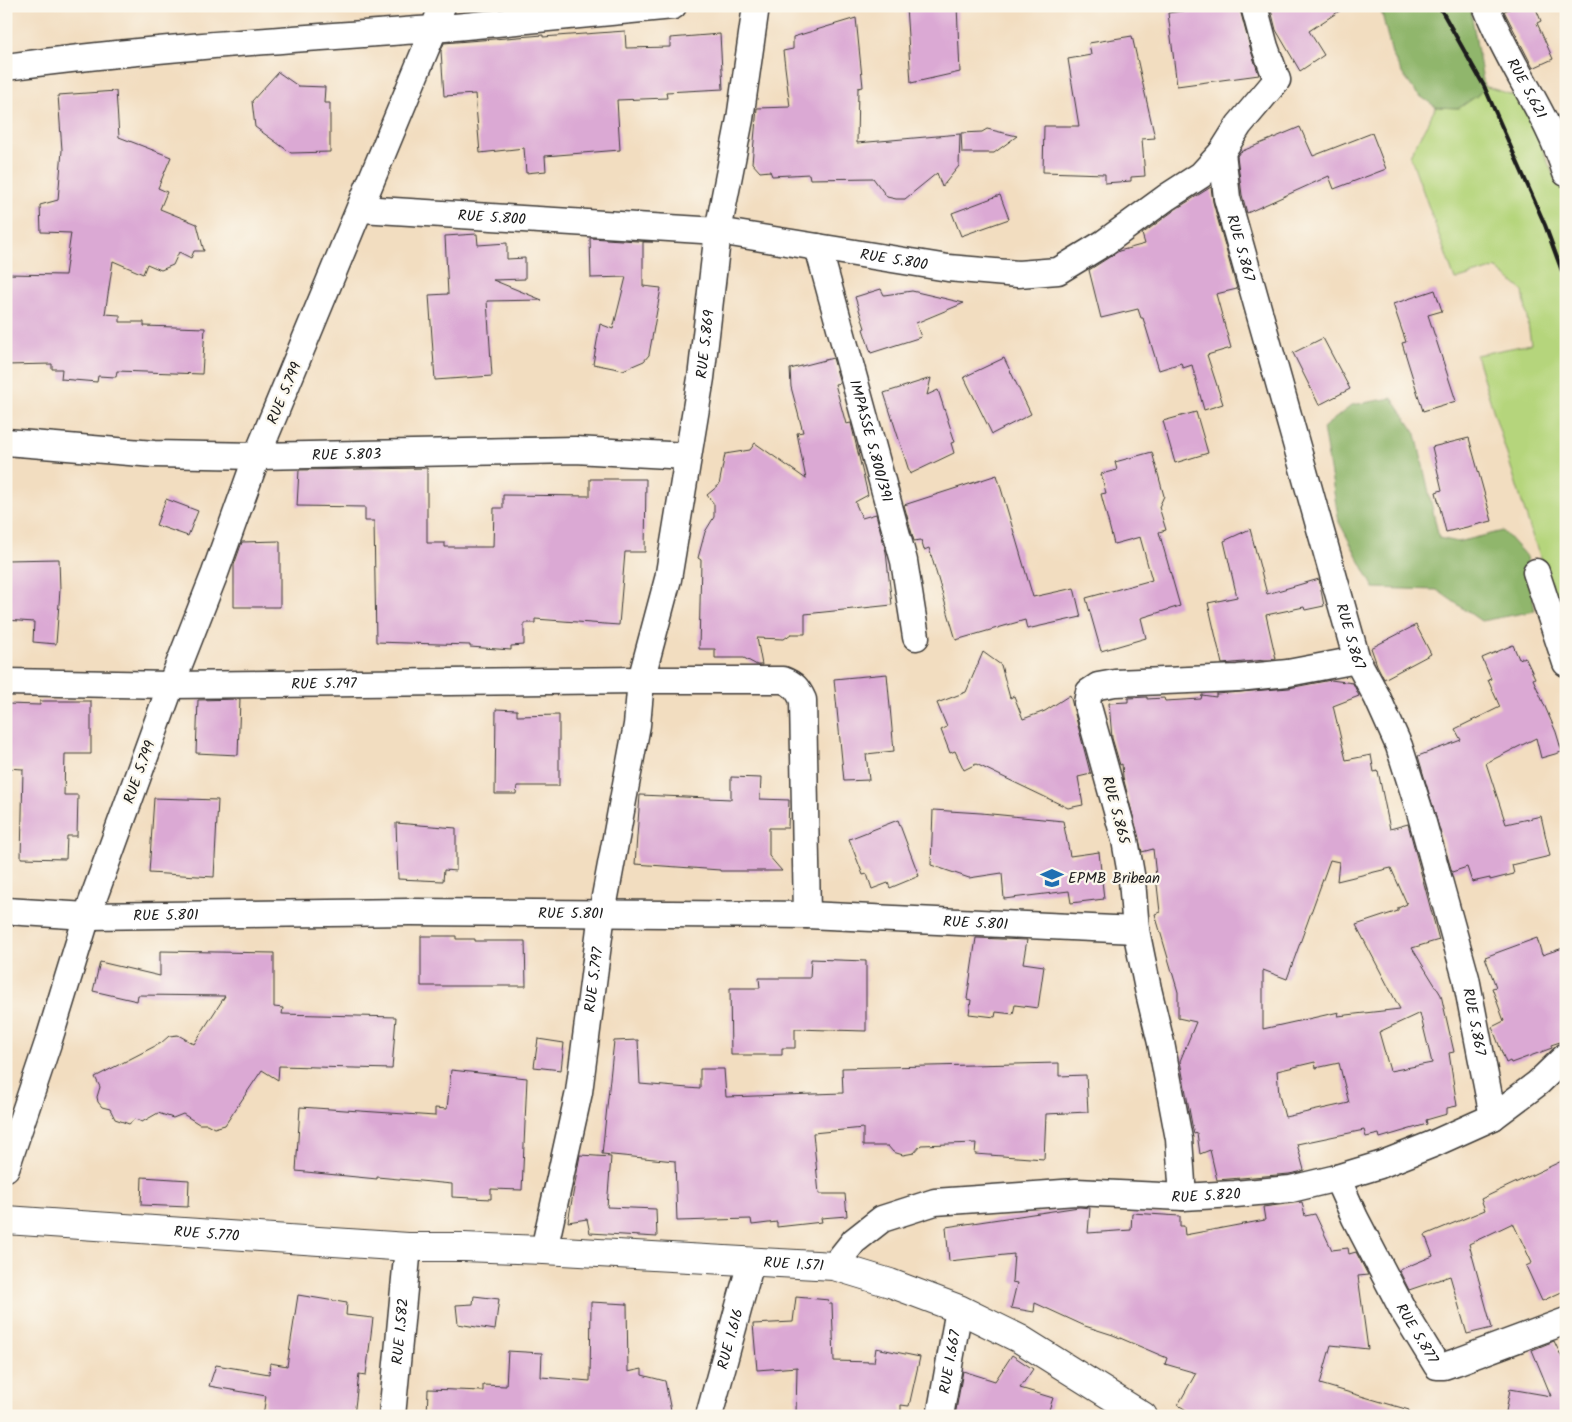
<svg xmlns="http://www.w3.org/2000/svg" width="1572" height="1422" viewBox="0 0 1572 1422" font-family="Kalam,sans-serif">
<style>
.green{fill:#b5d57c;stroke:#68784c}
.forest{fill:#90b66c;stroke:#566944}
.building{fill:#dba9d4;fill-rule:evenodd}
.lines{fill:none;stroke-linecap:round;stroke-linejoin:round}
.minor-casing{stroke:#3c3935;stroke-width:29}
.secondary-casing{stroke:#3c3935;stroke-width:30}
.minor{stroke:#fff;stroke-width:26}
.secondary{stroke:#fff;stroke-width:28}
.rail{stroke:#1c1c1c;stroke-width:4}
.labels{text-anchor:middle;stroke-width:4.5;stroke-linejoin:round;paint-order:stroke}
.street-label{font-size:15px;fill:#1c1c1c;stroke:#fbf7ec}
.poi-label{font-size:15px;fill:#1c1c1c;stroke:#fbf7ec;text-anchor:start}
</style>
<rect width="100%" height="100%" fill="#fbf7ec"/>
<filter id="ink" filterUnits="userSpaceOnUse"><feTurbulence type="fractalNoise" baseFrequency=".02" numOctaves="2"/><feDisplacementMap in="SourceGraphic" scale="10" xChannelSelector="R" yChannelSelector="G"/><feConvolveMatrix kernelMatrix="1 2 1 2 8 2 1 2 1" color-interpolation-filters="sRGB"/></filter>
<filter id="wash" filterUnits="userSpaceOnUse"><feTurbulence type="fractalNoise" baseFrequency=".0096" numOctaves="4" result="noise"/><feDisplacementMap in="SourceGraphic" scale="20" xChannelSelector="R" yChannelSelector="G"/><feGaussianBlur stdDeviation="1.12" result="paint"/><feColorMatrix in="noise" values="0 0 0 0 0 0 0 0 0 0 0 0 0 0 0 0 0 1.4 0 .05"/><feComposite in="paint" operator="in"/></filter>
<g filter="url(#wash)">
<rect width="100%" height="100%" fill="#f2ddc0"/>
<polygon class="green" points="1484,86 1522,98 1556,182 1566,193 1566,622 1533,538 1476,355 1531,344 1523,291 1496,268 1455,280 1410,155 1436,107 1459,108 1478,95"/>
<g class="forest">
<polygon points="1380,6 1470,6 1484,86 1478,95 1459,108 1436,107 1417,94 1403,75 1392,54"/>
<polygon points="1392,398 1416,434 1439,538 1458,542 1503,531 1526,556 1535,611 1481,621 1437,590 1374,588 1339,522 1323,428 1352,405"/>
</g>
<g id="blocks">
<g class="building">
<polygon points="906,6 957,6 960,72 911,83"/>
<polygon points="1216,6 1239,6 1251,51 1259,75 1177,86 1168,13"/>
<polygon points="1270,6 1347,6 1309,31 1324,55 1300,71 1276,30"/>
<polygon points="1517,6 1535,6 1541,21 1537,23 1553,59 1533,68 1504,11"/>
<polygon points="856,18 863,87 858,88 857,143 960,134 959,166 942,187 937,173 905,199 896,199 887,197 873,178 810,179 809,174 772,176 770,171 760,172 752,163 757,108 790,107 783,51 793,49 793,37"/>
<polygon points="625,31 626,48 670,47 670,38 720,34 723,89 666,92 667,98 617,100 620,150 545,156 546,171 526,173 524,148 480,153 475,94 444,96 441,51 444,43 543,35 543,37"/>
<polygon points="1132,36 1155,138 1142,139 1145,176 1131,177 1131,181 1105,183 1105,174 1043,172 1044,126 1079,126 1068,59 1091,55 1089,43"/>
<polygon points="278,72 298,86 325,87 324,103 330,103 330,152 291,153 255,127 252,101"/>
<polygon points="116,91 119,137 171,157 158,188 167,192 160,209 197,224 204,251 194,251 191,258 179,252 173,265 161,270 147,264 143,274 113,261 105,314 120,315 120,322 144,322 144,326 205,328 202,374 117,371 116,377 98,376 97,382 61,379 62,369 52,369 52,364 6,365 6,274 65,275 71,233 41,232 40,205 58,200 62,150 58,95"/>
<polygon points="1300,127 1313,156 1372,133 1386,169 1334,189 1329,176 1247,213 1242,195 1237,156 1240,152"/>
<polygon points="987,129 1017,136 994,153 962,153 961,133 982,132"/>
<polygon points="1211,187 1213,202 1237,289 1216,294 1231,348 1207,355 1223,404 1204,410 1192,365 1183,368 1181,363 1159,370 1143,318 1141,318 1138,309 1101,318 1089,270 1119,251 1145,244 1142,234 1176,209"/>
<polygon points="1000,195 1009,219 961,236 952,213"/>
<polygon points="477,234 478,245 507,243 507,259 525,258 525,279 493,280 542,300 487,301 492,376 435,380 429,295 448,294 445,236"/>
<polygon points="590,238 653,242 643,242 643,286 661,288 649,355 644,361 623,370 593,364 600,324 613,329 626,277 591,278"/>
<polygon points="881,289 884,295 912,291 964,303 916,323 921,337 871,353 863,329 865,328 855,297"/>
<polygon points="1435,290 1442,311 1428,315 1456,401 1423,411 1402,343 1406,342 1393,304"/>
<polygon points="1323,338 1350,389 1319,405 1293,353"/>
<polygon points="833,358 840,383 835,384 846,424 851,423 868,495 855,502 862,518 876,514 886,552 892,605 805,614 805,634 791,634 784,639 757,638 762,665 757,665 744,658 715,658 715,649 699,649 701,560 698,558 705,532 714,517 714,504 707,495 719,485 725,454 750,450 755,443 806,479 797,433 803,432 791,387 790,369"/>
<polygon points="1004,358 1031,414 992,434 964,377"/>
<polygon points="931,378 927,395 938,390 955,442 951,443 954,453 910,474 884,393"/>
<polygon points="1196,412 1208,453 1175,463 1163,421"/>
<polygon points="1469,438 1492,521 1446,532 1436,492 1442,490 1432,447"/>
<polygon points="1152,452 1164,496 1159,507 1166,530 1159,532 1180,606 1141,618 1146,638 1101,651 1086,598 1152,580 1140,537 1114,544 1101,494 1106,493 1101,474 1117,470 1115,462"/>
<polygon points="427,468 427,543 445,543 445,547 493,547 494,508 503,508 503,495 590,496 590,479 646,479 645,552 625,552 619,625 535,619 535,623 524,623 524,645 511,646 511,650 470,647 470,645 376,642 374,521 365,521 365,507 297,506 299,470"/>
<polygon points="997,475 1033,597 1074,588 1081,617 1027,629 1025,620 956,640 929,548 924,550 921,540 914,541 904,505"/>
<polygon points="166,499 198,511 188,536 156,525"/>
<polygon points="1250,529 1267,594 1319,579 1324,606 1305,610 1304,607 1266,615 1276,659 1222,664 1208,603 1237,597 1224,541"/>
<polygon points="280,541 280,607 234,607 234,565 242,542"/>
<polygon points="59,559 60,590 56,644 33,642 34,622 6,620 6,560"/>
<polygon points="1416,625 1431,654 1384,679 1377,665 1371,648"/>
<polygon points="1513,645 1519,659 1525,657 1535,678 1533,679 1556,732 1562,752 1541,758 1536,738 1486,763 1506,824 1541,816 1550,856 1512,865 1514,874 1490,880 1490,878 1472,882 1467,867 1452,872 1418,756 1461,740 1455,729 1500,707 1488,680 1491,679 1482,658"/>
<polygon points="983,652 1001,665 1010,698 1014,696 1023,719 1045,711 1070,695 1090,772 1091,774 1078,777 1083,805 1068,808 976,764 964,770 955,751 950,753 941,730 947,727 937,703 966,692"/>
<polygon points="887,674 894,751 866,754 869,780 844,781 834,679"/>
<path d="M1331 680 1353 683 1359 696 1333 706 1346 760 1371 755 1374 772 1378 771 1390 829 1408 824 1439 940 1412 948 1441 995 1454 1052 1449 1053 1457 1106 1447 1108V1114L1426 1120 1427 1124 1380 1138 1379 1134 1366 1137 1364 1130 1297 1144 1304 1170 1299 1172 1289 1174 1217 1180 1210 1150 1200 1154 1197 1133 1194 1134 1193 1130 1180 1061 1196 1022 1178 1018V992L1155 914 1160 912 1153 849 1142 852 1123 777 1122 764 1120 765 1112 738 1109 703 1128 702V698L1147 697V699L1164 698 1165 701 1201 699 1202 695 1216 697V694L1289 688ZM1330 860 1339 862 1337 881 1391 868 1407 904 1398 908V911L1356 925 1400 1009 1338 1016 1339 1012 1263 1029V970L1287 979ZM1420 1013 1432 1063 1390 1071 1379 1032ZM1315 1062 1316 1068 1339 1063 1349 1103 1285 1117 1279 1095 1277 1071Z"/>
<polygon points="240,699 238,755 196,753 198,700"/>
<polygon points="40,701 91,701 91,754 65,754 64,795 78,795 77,836 67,836 66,859 21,858 23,769 6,768 6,704 40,705"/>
<polygon points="496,709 517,710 517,716 559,715 559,786 517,786 516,794 495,794"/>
<polygon points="731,777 761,778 760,799 789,800 788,828 769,828 769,856 782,871 720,871 720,870 635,864 640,795 731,799"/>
<polygon points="154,798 218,800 214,877 149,873"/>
<polygon points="933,810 981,813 1063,821 1070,856 1099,852 1104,899 1071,903 1069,891 1004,899 1002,873 969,878 931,865"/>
<polygon points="898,820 919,876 890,888 888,883 872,889 867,874 863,875 849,839"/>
<polygon points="396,823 456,828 456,871 444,870 443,881 398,879"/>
<polygon points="421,936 456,936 456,939 475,939 475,941 525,941 526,986 421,986"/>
<polygon points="976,938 1027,940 1023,963 1044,966 1038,1008 1015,1005 1013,1014 996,1012 995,1017 969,1014 971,1000 967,999"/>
<polygon points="1537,938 1542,955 1566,947 1566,1040 1551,1045 1552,1048 1511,1063 1510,1061 1506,1063 1492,1027 1504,1021 1492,988 1496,987 1485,957"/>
<polygon points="160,951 274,953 274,1007 283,1008 282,1014 396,1017 392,1069 279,1066 278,1080 262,1070 225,1125 214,1128 207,1124 199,1124 183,1114 173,1118 158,1113 142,1122 135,1119 129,1124 115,1119 110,1109 102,1107 98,1102 97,1097 100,1087 95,1077 161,1043 169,1036 178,1035 194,1044 225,996 138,995 137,1001 93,991 100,962 160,976"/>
<polygon points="811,959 866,961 866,1031 795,1029 795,1048 782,1048 782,1055 731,1055 730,988 760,988 759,978 810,978"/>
<polygon points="538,1039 564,1043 561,1070 534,1067"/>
<polygon points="638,1040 640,1084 700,1089 700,1069 724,1069 726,1097 843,1093 842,1068 1059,1063 1059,1076 1086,1075 1088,1112 1046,1114 1044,1159 975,1154 976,1143 921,1145 914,1153 903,1155 893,1152 888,1146 863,1146 863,1128 813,1133 819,1194 845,1194 847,1216 821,1218 822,1222 777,1227 777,1222 752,1225 751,1219 677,1221 675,1161 602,1154 614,1041"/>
<polygon points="451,1070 527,1078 522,1190 491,1189 491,1199 452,1197 452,1184 377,1177 377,1179 296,1171 300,1107 435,1116 435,1108 447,1109"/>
<polygon points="580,1155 611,1157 607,1207 656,1209 657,1237 590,1233 587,1219 568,1222"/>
<polygon points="1566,1159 1566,1290 1542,1301 1526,1266 1532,1263 1513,1223 1469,1244 1492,1328 1467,1334 1450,1276 1409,1290 1399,1270 1433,1256 1425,1235 1485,1210 1481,1199"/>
<polygon points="142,1177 189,1180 188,1207 141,1205"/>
<polygon points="1302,1202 1305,1216 1315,1214 1332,1250 1348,1248 1349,1254 1356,1252 1368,1275 1358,1276 1368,1349 1331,1345 1320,1384 1409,1410 1408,1416 1196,1416 1178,1405 1196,1373 1165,1364 1167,1358 1113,1335 1085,1326 1035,1303 1034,1312 1011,1308 1017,1283 1012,1282 1014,1254 949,1261 946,1227 1079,1207 1090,1208 1088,1233 1131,1230 1132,1213 1180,1216 1180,1226 1184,1226 1185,1235 1265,1220 1263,1207"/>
<polygon points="298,1295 347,1303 346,1315 373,1318 366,1375 359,1374 354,1416 263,1416 266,1396 209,1386 216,1365 269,1374 270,1363 287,1366"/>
<polygon points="474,1296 499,1299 495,1330 458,1324 456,1305 473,1304"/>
<polygon points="796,1297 829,1300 828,1304 832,1304 834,1361 874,1362 876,1348 920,1357 909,1406 901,1405 901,1416 796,1416 797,1367 757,1370 753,1324 793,1322"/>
<polygon points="591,1302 627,1304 628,1372 642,1369 642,1375 665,1381 672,1416 427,1416 428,1389 483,1391 483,1385 506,1386 508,1351 542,1353 541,1377 590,1381"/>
<polygon points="1554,1341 1566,1366 1566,1416 1528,1416 1506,1412 1510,1389 1551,1396 1532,1350"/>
<polygon points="1012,1355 1033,1369 1020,1388 1053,1398 1047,1416 955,1416 963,1371 995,1381"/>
</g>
</g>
</g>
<g filter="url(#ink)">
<use href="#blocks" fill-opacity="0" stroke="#3c3935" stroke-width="1"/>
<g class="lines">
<defs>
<g id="minor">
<polyline points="442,6 434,29 673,6"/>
<path id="s1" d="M1486 6C1508 64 1548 114 1566 173"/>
<path d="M6 67C148 48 291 39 434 29L257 456 215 573 171 685 87 916 48 1043 6 1168"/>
<path id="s2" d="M1222 152 1227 198 1357 660 1377 697 1399 746 1420 812 1466 978 1493 1117"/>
<path id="s3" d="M361 209 718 231 948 268 1018 274 1058 271 1104 243 1167 197 1201 175 1222 152 1239 125 1277 80 1265 47 1254 6"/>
<path id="s4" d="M818 247 904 561 916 637"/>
<path id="s5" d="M6 442 154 454 257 456 575 450 687 456"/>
<polyline points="1536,572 1566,663"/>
<path id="s6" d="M6 682 171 685 641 680H783C794 684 798 689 803 700L807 915"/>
<path id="s7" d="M6 911 87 916 410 912 807 915 1136 930"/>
<path id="s8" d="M1337 1178 1355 1218 1404 1312 1437 1366H1444L1456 1362 1566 1321"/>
<polyline points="1183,1197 1179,1139 1161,1043 1148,989 1136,930 1132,880 1125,840 1087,703 1089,692 1098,686 1115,683 1238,678 1288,673 1357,660"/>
<path id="s9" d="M544 1250 579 1092 602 913 637 725 641 680 668 579 701 378 718 231 740 119 756 6"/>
<path id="s10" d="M834 1266 854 1241 882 1219 935 1202 1076 1192 1183 1197 1235 1194 1291 1189 1337 1178 1380 1165 1433 1144 1493 1117 1538 1083 1566 1056"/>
<path id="s11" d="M392 1416 408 1247"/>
<path id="s12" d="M709 1416 751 1262"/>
<path id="s13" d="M940 1416 959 1309"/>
</g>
<g id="secondary">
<path id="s14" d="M6 1220 408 1247H463L544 1250 834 1266 890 1283 959 1309 1020 1339 1143 1416"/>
</g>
</defs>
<use href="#minor" class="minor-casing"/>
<use href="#secondary" class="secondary-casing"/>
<use href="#minor" class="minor"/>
<use href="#secondary" class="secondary"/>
<polyline class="rail" points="1439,6 1484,86 1545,225 1566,282"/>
</g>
</g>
<defs>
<symbol id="school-bare" viewBox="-9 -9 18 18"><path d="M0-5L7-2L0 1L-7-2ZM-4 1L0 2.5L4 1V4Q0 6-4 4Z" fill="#1f6fb2" stroke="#fbf7ec" stroke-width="2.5" paint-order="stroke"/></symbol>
</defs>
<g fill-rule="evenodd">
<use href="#school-bare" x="1036" y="862" width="32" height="32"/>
</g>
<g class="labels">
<g class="street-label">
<text dy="5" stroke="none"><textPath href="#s1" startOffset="92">RUE 5.621</textPath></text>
<text dy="5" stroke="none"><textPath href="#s3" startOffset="131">RUE 5.800</textPath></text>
<text dy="5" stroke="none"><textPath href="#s2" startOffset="98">RUE 5.867</textPath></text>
<text dy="5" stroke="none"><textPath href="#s3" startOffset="536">RUE 5.800</textPath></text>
<text dy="5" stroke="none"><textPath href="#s9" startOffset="921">RUE 5.869</textPath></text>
<text transform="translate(284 393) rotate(-67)" y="5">RUE 5.799</text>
<text dy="5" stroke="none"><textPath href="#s4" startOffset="201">IMPASSE 5.800/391</textPath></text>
<text dy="5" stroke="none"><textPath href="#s5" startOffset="341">RUE 5.803</textPath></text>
<text dy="5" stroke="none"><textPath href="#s2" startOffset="502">RUE 5.867</textPath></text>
<text dy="5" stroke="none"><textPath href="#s6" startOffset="318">RUE 5.797</textPath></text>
<text transform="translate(139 772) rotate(-70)" y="5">RUE 5.799</text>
<text transform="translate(1116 810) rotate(75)" y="5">RUE 5.865</text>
<text dy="5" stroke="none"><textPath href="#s7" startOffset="565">RUE 5.801</textPath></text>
<text dy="5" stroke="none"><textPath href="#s7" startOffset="160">RUE 5.801</textPath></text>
<text dy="5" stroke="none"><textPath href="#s7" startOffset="970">RUE 5.801</textPath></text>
<text dy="5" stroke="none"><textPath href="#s9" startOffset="275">RUE 5.797</textPath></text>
<text dy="5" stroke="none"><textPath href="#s2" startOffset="908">RUE 5.867</textPath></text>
<text dy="5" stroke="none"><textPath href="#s10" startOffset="395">RUE 5.820</textPath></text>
<text dy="5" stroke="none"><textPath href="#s14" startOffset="201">RUE 5.770</textPath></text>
<text dy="5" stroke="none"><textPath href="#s14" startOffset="789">RUE 1.571</textPath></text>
<text dy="5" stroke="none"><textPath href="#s11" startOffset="85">RUE 1.582</textPath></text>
<text dy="5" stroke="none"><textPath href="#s8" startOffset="175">RUE 5.877</textPath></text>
<text dy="5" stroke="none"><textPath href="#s12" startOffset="80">RUE 1.616</textPath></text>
<text dy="5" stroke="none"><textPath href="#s13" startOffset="55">RUE 1.667</textPath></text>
</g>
<g class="poi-label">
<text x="1068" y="883">EPMB Bribean</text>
</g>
</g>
<rect width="1572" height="1422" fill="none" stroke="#fbf7ec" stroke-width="25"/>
</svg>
